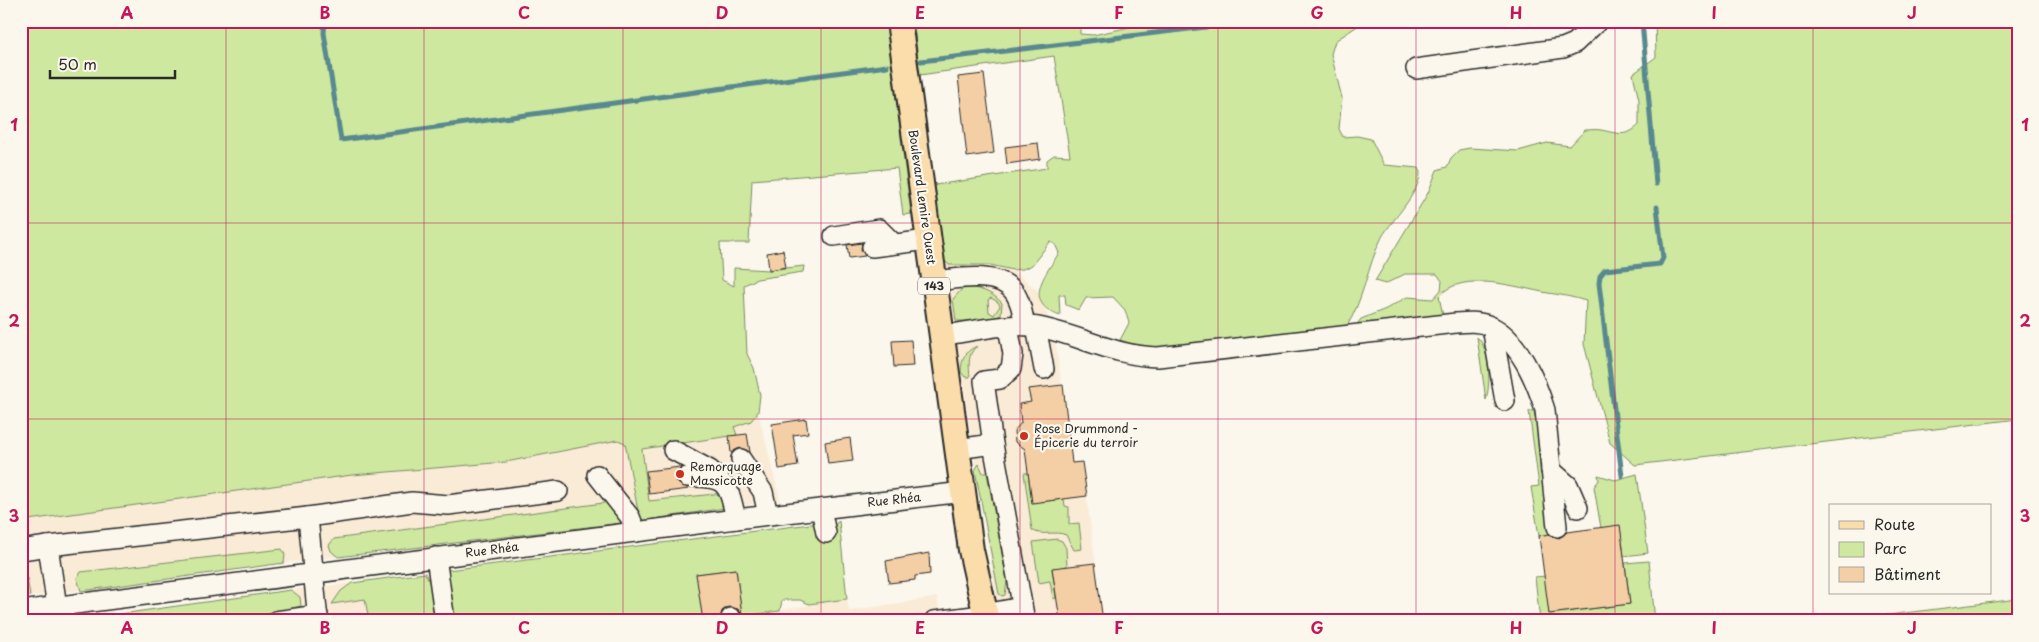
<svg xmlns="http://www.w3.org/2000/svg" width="2039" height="642" viewBox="0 0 2039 642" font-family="'Playpen Sans',sans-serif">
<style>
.built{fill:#f9ebd6}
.green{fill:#cee89f;stroke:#7c8a65;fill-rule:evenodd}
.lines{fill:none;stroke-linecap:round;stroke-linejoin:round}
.stream{stroke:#59898f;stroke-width:5}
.building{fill:#f4cea4;stroke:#2b2b2b}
.minor-casing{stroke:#2b2b2b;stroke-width:22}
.major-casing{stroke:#2b2b2b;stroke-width:28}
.minor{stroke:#fbf7ec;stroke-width:19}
.major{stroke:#faddab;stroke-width:24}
.grid{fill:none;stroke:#c2185b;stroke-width:1;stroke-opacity:0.55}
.poi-dot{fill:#c8321e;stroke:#fbf7ec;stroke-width:2}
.labels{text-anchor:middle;stroke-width:4.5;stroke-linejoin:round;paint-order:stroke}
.shield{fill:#fbf7ec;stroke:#696865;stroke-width:1}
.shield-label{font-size:11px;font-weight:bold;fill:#2b2b2b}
.street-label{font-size:12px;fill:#2b2b2b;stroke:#fbf7ec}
.poi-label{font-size:12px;fill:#2b2b2b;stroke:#fbf7ec;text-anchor:start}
.neatline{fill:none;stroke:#c2185b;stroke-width:2}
.grid-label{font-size:16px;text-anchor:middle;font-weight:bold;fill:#c2185b}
</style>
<rect width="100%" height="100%" fill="#fbf7ec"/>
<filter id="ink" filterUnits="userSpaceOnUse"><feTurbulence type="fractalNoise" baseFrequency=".02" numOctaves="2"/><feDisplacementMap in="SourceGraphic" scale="10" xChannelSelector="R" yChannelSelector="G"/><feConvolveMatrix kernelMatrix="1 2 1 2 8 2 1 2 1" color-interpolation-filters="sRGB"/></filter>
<g filter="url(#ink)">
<g class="built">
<polygon points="944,260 949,265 998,265 1013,270 1038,291 1054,331 1072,463 1082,462 1103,621 1000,621"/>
<polygon points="758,412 780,500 640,521 284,563 21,598 21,521 352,475 506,462 618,440 629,445 751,421"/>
<polygon points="736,569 742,616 847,599 849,611 937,597 941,621 703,621 696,574"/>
<polygon points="362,582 369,621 68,621 291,590"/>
</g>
<g class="green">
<polygon points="21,21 886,21 911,214 903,215 897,168 752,180 749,243 720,243 722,280 734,286 734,268 769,270 804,266 803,272 757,279 744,285 747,354 754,368 760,395 758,412 751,421 734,427 737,435 642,449 649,501 724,493 725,508 640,521 625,443 618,440 506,462 352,475 21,521"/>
<path d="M917 21H1080V34L1093 35 1139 25 1141 21H1394L1359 25 1335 41 1331 54 1342 98 1339 129 1343 137 1357 136 1371 139 1384 165 1419 168C1426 187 1392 219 1382 237 1367 266 1364 301 1345 329L1163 348 1137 346 1120 340 1129 323 1125 310 1113 297 1086 298 1079 310 1066 305 1065 295H1059L1060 316C1022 302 1045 275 1059 253L1055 244 1050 242 1032 265 1023 269 1013 270 990 265H949L944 260 935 185 1047 168V160L1054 155 1070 156 1054 56 920 75 914 26Z"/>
<polygon points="1430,21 1549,21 1454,25"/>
<path d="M1655 21H2018V419L1635 465 1610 443 1584 344 1586 301C1573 297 1562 295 1548 293 1518 288 1463 269 1439 296L1443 316 1355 327 1361 319 1386 309 1407 297 1433 299 1441 290 1442 281 1437 274H1405L1385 284 1375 281 1428 193 1437 170 1447 167 1451 158 1459 150 1470 148 1518 151 1547 143 1570 146 1585 130C1590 130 1596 129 1601 130 1617 133 1626 138 1639 125V100L1633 74 1656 57Z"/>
<path d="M972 288C983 289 994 294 1002 303L1001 315 987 321H956L953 299 962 289ZM991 298 998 302 1000 306 994 315 989 312 988 300Z"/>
<path d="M1477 337C1490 348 1491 384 1486 400Z"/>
<path d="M978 346C967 352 969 366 970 377H965L961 372C961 360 966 349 978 346Z"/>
<polygon points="1529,411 1534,411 1538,433 1540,470 1545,486 1550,534 1539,536 1531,487 1539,486"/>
<polygon points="979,464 983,473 987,473 1007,581 1005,595 1002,596 999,594 975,470"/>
<path d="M1024 473H1028L1032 503 1064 499 1065 506 1069 507V524L1079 523 1082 549 1074 550 1066 535C1055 530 1041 537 1032 530Z"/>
<polygon points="1637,474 1648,553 1624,556 1620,526 1601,528 1594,487 1599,480 1598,475 1615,480"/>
<polygon points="611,502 618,506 621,523 338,557 331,551 329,545 334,539"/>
<polygon points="839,521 847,599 809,604 800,600 782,600 780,611 742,616 736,569 697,574 703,621 450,621 446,590 448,570 811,524 832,527"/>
<polygon points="1057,539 1062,541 1066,548 1067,566 1052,569 1056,598 1053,599 1050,581 1039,583 1033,542"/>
<polygon points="282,549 285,555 284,563 81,591 77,578 81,572"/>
<polygon points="1649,561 1655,621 1540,621 1535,577 1546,576 1549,614 1630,604 1625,563"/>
<polygon points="425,573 437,599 440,621 369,621 365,599 332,604 341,591 352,583"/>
<polygon points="27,577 30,596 21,598 21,578"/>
<polygon points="291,590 300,597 301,606 239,621 90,621 92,618"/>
<polygon points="2018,599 2018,621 1839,621"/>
</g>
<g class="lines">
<g class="stream">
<polyline points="325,21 324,33 341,140 887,66"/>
<polyline points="1642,21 1656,184"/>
<polyline points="921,61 1256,21"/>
<polyline points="1622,476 1599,283 1600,276 1605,270 1660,264 1663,258 1657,207"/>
</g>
</g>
<g class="building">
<polygon points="984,74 994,153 967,157 958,77"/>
<polygon points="1038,143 1040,159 1007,164 1005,147"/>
<polygon points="862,243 861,249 865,256 849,258 847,245"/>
<polygon points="783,250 786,267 769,270 767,253"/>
<polygon points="911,340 913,366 894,367 892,341"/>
<polygon points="1063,385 1072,463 1082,462 1087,496 1032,503 1025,449 1015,442 1014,431 1021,423 1019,404 1031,402 1028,389"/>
<polygon points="806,419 808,433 793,435 798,466 779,469 772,424"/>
<polygon points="747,434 750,452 740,448 731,453 729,436"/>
<polygon points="850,438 853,461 828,464 825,442"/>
<polygon points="681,467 676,476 677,482 689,489 649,494 646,471"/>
<polygon points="1620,525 1630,604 1549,614 1539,536 1549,534 1559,538 1567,532"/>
<polygon points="929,553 930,574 915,576 915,580 889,583 886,561"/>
<polygon points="1095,563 1103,621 1060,621 1052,568"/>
<polygon points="736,569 742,615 738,609 728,607 722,611 720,619 703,621 696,574"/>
</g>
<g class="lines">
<defs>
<g id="minor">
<polyline points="1416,69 1563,48 1575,43 1598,21"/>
<polyline points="834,236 879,229 894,244"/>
<polyline points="872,247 928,240"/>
<path d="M934 281C959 279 1006 268 1018 299 1022 307 1023 317 1025 325"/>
<polyline points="1036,327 1044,369"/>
<polyline points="1492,327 1505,401"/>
<path d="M941 336C973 331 1011 321 1043 328 1084 337 1115 356 1158 357L1456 323C1467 322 1479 321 1490 326 1518 338 1537 383 1545 410L1557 527"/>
<polyline points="993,444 984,381 1000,379 1011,369 1013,354 1008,327"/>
<polyline points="957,449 993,444 1025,621"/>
<polyline points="673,450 710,470 719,478"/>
<polyline points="741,459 763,492 768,515"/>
<polyline points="1551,470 1568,485 1578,508"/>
<polyline points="597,475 630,517 636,532"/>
<path d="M687 477C727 476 728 483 736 519"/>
<polyline points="821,509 826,533"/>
<polyline points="308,517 412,502 448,505 558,491"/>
<polyline points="21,550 48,546"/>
<polyline points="436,557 445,621"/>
<polyline points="21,611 736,519 963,492"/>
<polyline points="731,618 732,621"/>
<polyline points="59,621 48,546 308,517 318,621"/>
<polyline points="276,621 318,615"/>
<polyline points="934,621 974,616 1022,607"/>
</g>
<polyline id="major" points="899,21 971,550 987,621"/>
</defs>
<use href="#minor" class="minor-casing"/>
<use href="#major" class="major-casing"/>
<use href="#minor" class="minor"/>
<use href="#major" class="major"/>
</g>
</g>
<path class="grid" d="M226 21V621M424 21V621M623 21V621M821 21V621M1020 21V621M1218 21V621M1416 21V621M1615 21V621M1813 21V621M21 223H2018M21 419H2018"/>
<g class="poi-dot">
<circle cx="1024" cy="436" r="5"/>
<circle cx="680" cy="474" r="5"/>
</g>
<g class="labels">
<rect class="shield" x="918" y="277.5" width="32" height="17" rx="4"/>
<g class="shield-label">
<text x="934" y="290">143</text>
</g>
<g class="street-label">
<text transform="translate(922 197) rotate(82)" y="4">Boulevard Lemire Ouest</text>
<text transform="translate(894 500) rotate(-6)" y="4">Rue Rhéa</text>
<text transform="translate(492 550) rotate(-7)" y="4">Rue Rhéa</text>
</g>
<g class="poi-label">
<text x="1034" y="433">Rose Drummond -<tspan x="1034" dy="14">Épicerie du terroir</tspan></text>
<text x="690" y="471">Remorquage<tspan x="690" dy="14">Massicotte</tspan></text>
</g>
</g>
<rect width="2039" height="642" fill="none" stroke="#fbf7ec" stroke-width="55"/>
<rect x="1829" y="504" width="162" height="90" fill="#fbf7ec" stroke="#a8a59f"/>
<rect x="1839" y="521" width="25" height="8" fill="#faddab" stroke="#a8a59f"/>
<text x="1874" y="530" font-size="15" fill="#2b2b2b">Route</text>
<rect x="1839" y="542" width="25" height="15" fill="#cee89f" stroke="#a8a59f"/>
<text x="1874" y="554" font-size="15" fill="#2b2b2b">Parc</text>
<rect x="1839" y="567" width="25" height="15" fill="#f4cea4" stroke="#a8a59f"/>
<text x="1874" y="580" font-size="15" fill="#2b2b2b">Bâtiment</text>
<path d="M50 70v8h125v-8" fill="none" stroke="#2b2b2b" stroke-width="2.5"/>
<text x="58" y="70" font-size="15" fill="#2b2b2b" stroke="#fbf7ec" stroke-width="4" paint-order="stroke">50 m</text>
<rect x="28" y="28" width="1984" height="586" class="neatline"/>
<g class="grid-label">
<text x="127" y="19">A</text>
<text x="325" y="19">B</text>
<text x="524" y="19">C</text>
<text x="722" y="19">D</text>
<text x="920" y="19">E</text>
<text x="1119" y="19">F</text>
<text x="1317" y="19">G</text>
<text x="1516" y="19">H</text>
<text x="1714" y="19">I</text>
<text x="1912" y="19">J</text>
<text x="14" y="131">1</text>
<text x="2025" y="131">1</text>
<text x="14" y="327">2</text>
<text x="2025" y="327">2</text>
<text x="14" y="522">3</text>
<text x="2025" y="522">3</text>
<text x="127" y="634">A</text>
<text x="325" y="634">B</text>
<text x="524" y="634">C</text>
<text x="722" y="634">D</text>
<text x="920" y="634">E</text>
<text x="1119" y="634">F</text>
<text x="1317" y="634">G</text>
<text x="1516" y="634">H</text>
<text x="1714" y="634">I</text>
<text x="1912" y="634">J</text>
</g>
</svg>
